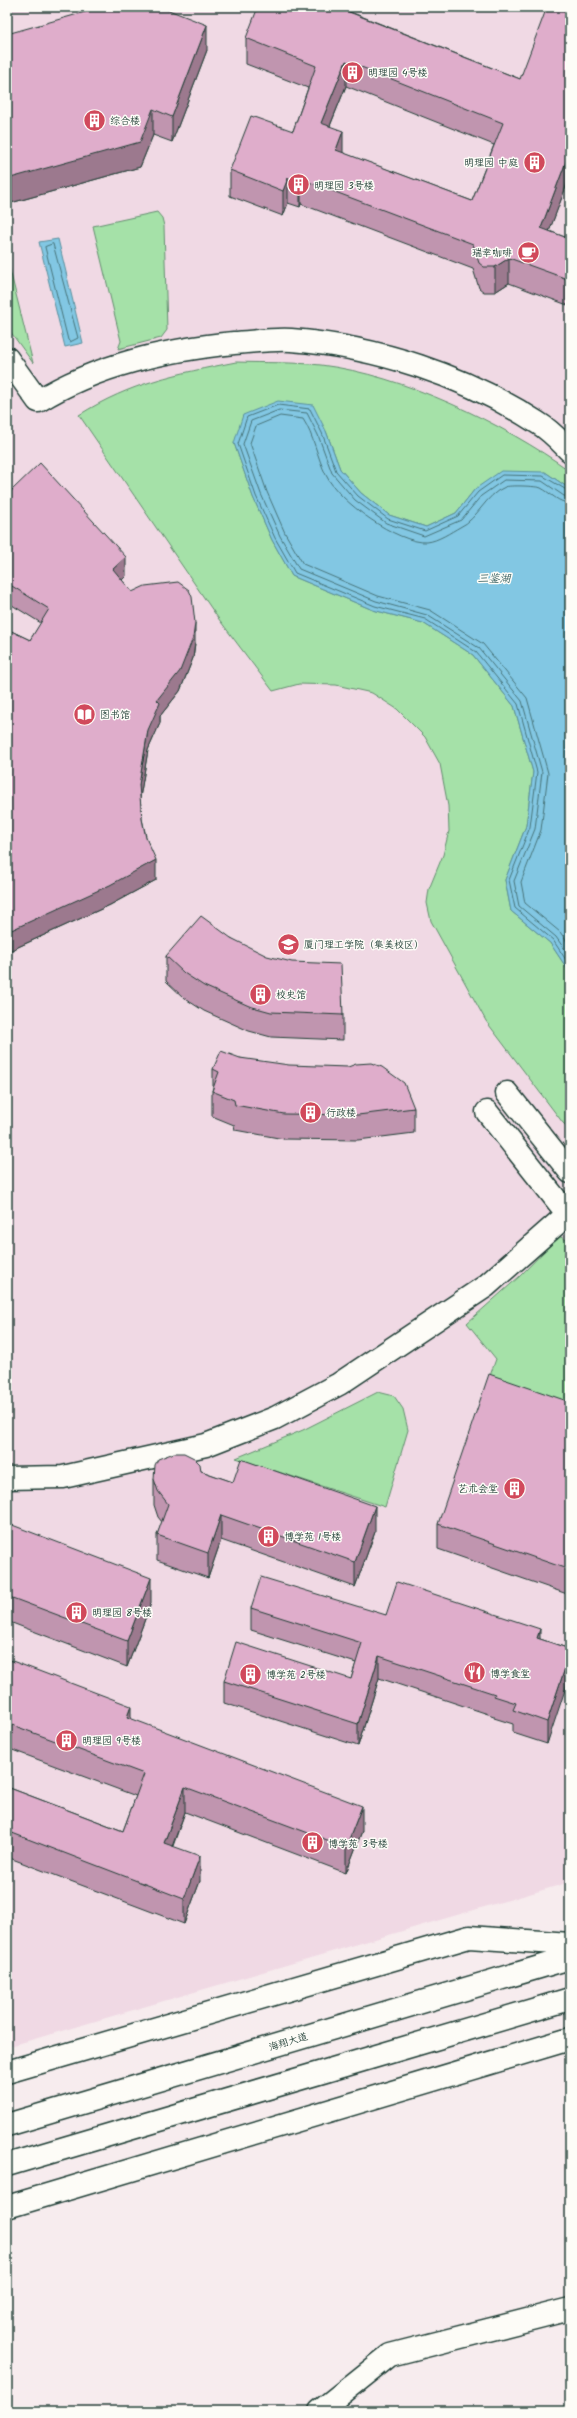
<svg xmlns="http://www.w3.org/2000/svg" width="577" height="2418" viewBox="0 0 577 2418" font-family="Kalam,'LXGW WenKai TC',sans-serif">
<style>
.built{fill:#f0d9e4}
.green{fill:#a5e1a8;stroke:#628f6e}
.water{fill:#82c7e3;stroke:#5a909d}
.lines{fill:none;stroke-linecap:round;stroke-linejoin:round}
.shore{stroke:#47747a;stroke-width:1}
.minor-casing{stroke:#1f3d34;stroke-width:25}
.highway-casing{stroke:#1f3d34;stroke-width:25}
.minor{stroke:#fdfcf7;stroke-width:22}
.highway{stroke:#fdfcf7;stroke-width:22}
.wall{fill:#c095af;stroke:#1f3d34;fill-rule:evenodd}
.shaded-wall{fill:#9c798e;stroke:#1f3d34}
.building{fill:#dfadcb;stroke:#1f3d34;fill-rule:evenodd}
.labels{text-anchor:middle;stroke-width:3;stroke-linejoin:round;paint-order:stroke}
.poi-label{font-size:10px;fill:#1f3d34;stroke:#fdfcf7;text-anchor:start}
.street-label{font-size:10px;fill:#1f3d34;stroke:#fdfcf7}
.water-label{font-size:11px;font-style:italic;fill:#386060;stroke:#fdfcf7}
</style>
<rect width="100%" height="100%" fill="#f7ecee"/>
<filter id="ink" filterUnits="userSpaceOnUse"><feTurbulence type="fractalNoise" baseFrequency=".025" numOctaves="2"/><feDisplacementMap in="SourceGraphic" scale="8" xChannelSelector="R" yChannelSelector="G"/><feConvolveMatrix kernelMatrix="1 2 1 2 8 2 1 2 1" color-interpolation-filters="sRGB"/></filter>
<g filter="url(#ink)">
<polygon class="built" points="7,7 570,7 570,1882 7,2047"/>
<g class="green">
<polygon points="157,212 162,218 164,226 167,330 161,338 118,349 121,341 93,226"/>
<polygon points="7,258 33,363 7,327"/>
<path d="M236 362C264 363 293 362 321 365 403 375 503 423 570 471V489L545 472 475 489 456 513 426 527 389 515 361 493 340 469 326 431 234 443 253 497 272 540 292 576 373 610 423 623 473 655 514 706 533 772 526 826 505 880 511 911 550 943 570 973V1129L563 1123 486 1021 431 921 427 903 429 889 443 855 449 831 448 806 440 764 425 737 397 709 372 693 336 685 299 684 273 691 218 618 79 415C132 382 176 374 236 362Z"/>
<polygon points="559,1236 570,1242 570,1414 486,1387 496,1359 467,1323 520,1276"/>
<polygon points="378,1392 394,1396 403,1409 408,1430 385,1507 236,1458 303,1430"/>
</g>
<g class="water">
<polygon points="58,239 83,343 65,347 39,242"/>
<polygon points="278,401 313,405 326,431 340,469 361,493 389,515 426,527 456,513 475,489 501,471 545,472 570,489 570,973 550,943 511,911 505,880 526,826 533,772 514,706 473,655 423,623 373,610 292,576 272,540 253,497 234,443 243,415"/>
</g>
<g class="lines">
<g class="shore">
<polygon points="53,244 78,338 70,342 68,340 45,247"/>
<polyline points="570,492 543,476 502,475 478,492 458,516 425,531 388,519 358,496 336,471 322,433 310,409 278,405 247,417 238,444 256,496 275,538 295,573 375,606 425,619 476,652 518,704 537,772 530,827 509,880 515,908 553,940 570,966"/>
<polyline points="570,497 564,496 542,481 504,480 481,496 461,520 424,536 386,523 355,500 332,473 318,435 307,413 279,410 251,421 243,444 261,494 280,536 299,569 376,601 427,615 479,648 522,701 542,772 535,829 514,881 519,906 556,937 570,957"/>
<path d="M570 503C558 503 551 493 541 488 537 486 509 485 505 487 485 495 478 519 460 527 451 532 438 541 427 542 398 544 338 501 326 475 317 457 314 436 303 419L280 416 256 426 250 443 267 492 285 533 303 564 378 596 430 610 483 644 527 698 548 773 541 830 521 882 525 903 560 932 570 946"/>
</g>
<defs>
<g id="minor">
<path d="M7 358 38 401C97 365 165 350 234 343 252 342 272 339 291 340 378 347 464 375 538 423 550 430 560 441 570 451"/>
<polyline points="507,1093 570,1172"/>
<polyline points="487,1112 570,1217"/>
<polyline points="7,1478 63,1477 206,1445 275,1418 339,1384 486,1286 570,1212"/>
<polyline points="7,2072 469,1937 570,1944"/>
<polyline points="7,2207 570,2039"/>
<polyline points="320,2411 390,2355 570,2309"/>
</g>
<g id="highway">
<polyline points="7,2125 570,1958"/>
<polyline points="7,2165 570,1999"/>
</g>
</defs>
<use href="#minor" class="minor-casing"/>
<use href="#highway" class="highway-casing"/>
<use href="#minor" class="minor"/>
<use href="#highway" class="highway"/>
</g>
<g class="wall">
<path d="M570 7V176L549 231 570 239V306L509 283 495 292H484L479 288 473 269 301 204 300 207 288 203 283 216 230 196V170L293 131 308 88 246 64V38L316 11H348L520 79ZM346 86 494 145 472 201 343 153 330 126Z"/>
<polygon points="7,34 207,50 172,142 153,135 140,167 7,204"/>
<polygon points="7,496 126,576 122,580 132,592 195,643 193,658 180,691 160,716 160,723 148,750 140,797 142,819 156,880 110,905 7,952 7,629 30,640 41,623 7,602"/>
<polygon points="231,938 343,1015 343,1040 271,1037 249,1031 204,1011 184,998 166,981 166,956"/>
<polygon points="240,1058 414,1108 414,1133 358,1140 284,1139 235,1130 234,1125 212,1116 212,1091 213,1087 213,1069"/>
<polygon points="570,1402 570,1595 438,1549 438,1524"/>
<polygon points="201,1471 375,1532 355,1587 221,1540 208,1578 157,1560 157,1535 162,1522 158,1517 154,1505 154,1479"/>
<polygon points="7,1523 151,1603 127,1667 7,1621"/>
<polygon points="251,1608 386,1615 540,1639 570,1649 547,1744 513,1733 513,1724 494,1718 494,1716 379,1678 358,1746 224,1703 224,1681 351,1679 356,1663 251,1630"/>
<polygon points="7,1659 131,1719 362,1831 346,1873 185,1812 173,1846 200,1881 184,1924 7,1857 7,1787 123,1831 136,1796 7,1748"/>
</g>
<g class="shaded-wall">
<polygon points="340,7 349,7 339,33"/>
<polygon points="207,25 207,50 172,142 172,117"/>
<polygon points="346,61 346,86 321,148 321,123"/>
<polygon points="153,109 153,135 140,167 7,204 7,179"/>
<polygon points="343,131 343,156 336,150"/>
<polygon points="570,151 570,176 541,253 541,228"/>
<polygon points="288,178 288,203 283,216 283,191"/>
<polygon points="301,179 301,204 300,207 300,182"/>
<polygon points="509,258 509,283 495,292 495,267"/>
<polygon points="126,557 126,576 113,589 113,569"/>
<polygon points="195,623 195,643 193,658 180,691 160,716 160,723 148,750 139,804 139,785 148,730 157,700"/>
<polygon points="156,860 156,880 110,905 7,952 7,932"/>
<polygon points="375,1506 375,1532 355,1587 355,1562"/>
<polygon points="221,1515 221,1540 208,1578 208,1553"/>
<polygon points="151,1578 151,1603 127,1667 127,1641"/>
<polygon points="540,1629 540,1651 537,1638"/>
<polygon points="570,1653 570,1675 547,1744 547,1722"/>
<polygon points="379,1656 379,1678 358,1746 358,1724"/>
<polygon points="131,1706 131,1731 127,1717"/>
<polygon points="185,1787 185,1812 164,1868 164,1843"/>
<polygon points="362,1806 362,1831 346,1873 346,1847"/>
<polygon points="200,1856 200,1881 184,1924 184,1899"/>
</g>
<g class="building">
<polygon points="103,7 161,7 207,25 172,117 153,109 140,142 7,179 7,34"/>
<path d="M258 7H304L316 11 317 7H340L339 8 520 79 547 7H570V151L541 228 570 239V280L509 258 495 267H484L479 263 473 244 301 179 300 182 288 178 283 191 230 170 251 116 293 131 316 66 246 38ZM346 61 503 123 472 201 336 150 343 131 321 123Z"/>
<polygon points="40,463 126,557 113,569 132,592 145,586 178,582 189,590 192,597 195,623 193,638 180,671 157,700 160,703 148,730 139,785 142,819 146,838 156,860 110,885 7,932 7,629 30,640 49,609 7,583 7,579 8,577 7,576 7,496 12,490"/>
<polygon points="201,916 231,938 267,956 292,962 341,964 343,1015 271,1012 249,1006 204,986 184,973 166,956"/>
<polygon points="221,1051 240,1058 289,1065 348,1067 356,1064 371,1063 382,1067 404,1083 414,1108 358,1115 284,1114 235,1105 234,1100 212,1091 219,1072 213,1069"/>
<polygon points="489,1374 570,1402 570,1570 438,1524"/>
<polygon points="174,1453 184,1453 194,1458 200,1464 201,1471 233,1482 241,1459 375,1506 355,1562 221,1515 208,1553 157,1535 168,1504 158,1491 154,1479 155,1465 158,1459"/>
<polygon points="7,1523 151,1578 127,1641 7,1596"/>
<polygon points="261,1577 386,1615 397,1582 540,1629 537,1638 570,1649 570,1653 547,1722 513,1710 516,1703 494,1696 495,1694 379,1656 358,1724 224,1681 236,1642 351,1679 362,1643 251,1608"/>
<polygon points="7,1659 131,1706 127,1717 362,1806 346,1847 185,1787 164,1843 200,1856 184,1899 7,1831 7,1787 123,1831 144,1774 7,1723"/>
</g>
</g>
<defs>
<symbol id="building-disc" viewBox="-11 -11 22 22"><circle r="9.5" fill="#d1495b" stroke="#fdfcf7"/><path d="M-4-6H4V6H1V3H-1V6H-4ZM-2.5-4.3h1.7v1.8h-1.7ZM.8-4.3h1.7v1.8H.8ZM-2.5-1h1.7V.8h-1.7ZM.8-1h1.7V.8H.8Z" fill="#fff"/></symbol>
<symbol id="cafe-disc" viewBox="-11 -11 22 22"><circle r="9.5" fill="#d1495b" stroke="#fdfcf7"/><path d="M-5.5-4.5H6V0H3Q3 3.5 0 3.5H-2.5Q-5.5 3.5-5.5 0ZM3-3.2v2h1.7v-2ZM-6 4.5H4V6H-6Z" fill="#fff"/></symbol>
<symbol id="library-disc" viewBox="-11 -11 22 22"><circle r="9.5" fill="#d1495b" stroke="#fdfcf7"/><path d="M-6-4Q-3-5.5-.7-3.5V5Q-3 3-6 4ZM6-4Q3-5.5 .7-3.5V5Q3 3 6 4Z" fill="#fff"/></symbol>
<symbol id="university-disc" viewBox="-11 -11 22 22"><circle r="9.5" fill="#d1495b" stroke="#fdfcf7"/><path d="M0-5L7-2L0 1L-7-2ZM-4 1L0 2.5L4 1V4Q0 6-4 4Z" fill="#fff"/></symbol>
<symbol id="restaurant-disc" viewBox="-11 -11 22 22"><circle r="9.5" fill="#d1495b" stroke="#fdfcf7"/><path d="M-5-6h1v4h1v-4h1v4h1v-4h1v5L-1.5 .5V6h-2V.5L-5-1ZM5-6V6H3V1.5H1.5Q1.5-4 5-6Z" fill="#fff"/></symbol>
</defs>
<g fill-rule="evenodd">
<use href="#building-disc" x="340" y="60" width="25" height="25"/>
<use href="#building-disc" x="82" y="108" width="25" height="25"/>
<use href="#building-disc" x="522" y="150" width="25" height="25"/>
<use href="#building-disc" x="286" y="172" width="25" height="25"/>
<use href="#cafe-disc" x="516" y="240" width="25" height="25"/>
<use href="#library-disc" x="72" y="702" width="25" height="25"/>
<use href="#university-disc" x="276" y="932" width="25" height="25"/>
<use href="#building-disc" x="248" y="982" width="25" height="25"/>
<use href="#building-disc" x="298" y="1100" width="25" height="25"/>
<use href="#building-disc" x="502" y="1476" width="25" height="25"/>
<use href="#building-disc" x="256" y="1524" width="25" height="25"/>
<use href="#building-disc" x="64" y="1600" width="25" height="25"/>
<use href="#restaurant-disc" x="462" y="1660" width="25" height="25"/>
<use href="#building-disc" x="238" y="1662" width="25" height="25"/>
<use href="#building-disc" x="54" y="1728" width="25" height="25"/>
<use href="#building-disc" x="300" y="1830" width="25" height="25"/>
</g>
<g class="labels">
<g class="poi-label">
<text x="368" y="76">明理园 4号楼</text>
<text x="110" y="124">综合楼</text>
<text x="518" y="166" text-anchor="end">明理园 中庭</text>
<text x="314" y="189">明理园 3号楼</text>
<text x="512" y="256" text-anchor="end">瑞幸咖啡</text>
<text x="100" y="718">图书馆</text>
<text x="304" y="948">厦门理工学院（集美校区）</text>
<text x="276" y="998">校史馆</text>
<text x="326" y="1116">行政楼</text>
<text x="498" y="1492" text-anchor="end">艺术会堂</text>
<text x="284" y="1540">博学苑 1号楼</text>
<text x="92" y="1616">明理园 8号楼</text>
<text x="490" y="1677">博学食堂</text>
<text x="266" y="1678">博学苑 2号楼</text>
<text x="82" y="1744">明理园 9号楼</text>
<text x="328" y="1847">博学苑 3号楼</text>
</g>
<g class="street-label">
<text transform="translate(288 2041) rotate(-17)" y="4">海翔大道</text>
</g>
<g class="water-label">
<text x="494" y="582">三鉴湖</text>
</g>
</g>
<rect width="577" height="2418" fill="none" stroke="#fdfcf7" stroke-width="24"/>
<rect x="12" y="12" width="553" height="2394" fill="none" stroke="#1f3d34" stroke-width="1.5" filter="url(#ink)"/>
</svg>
